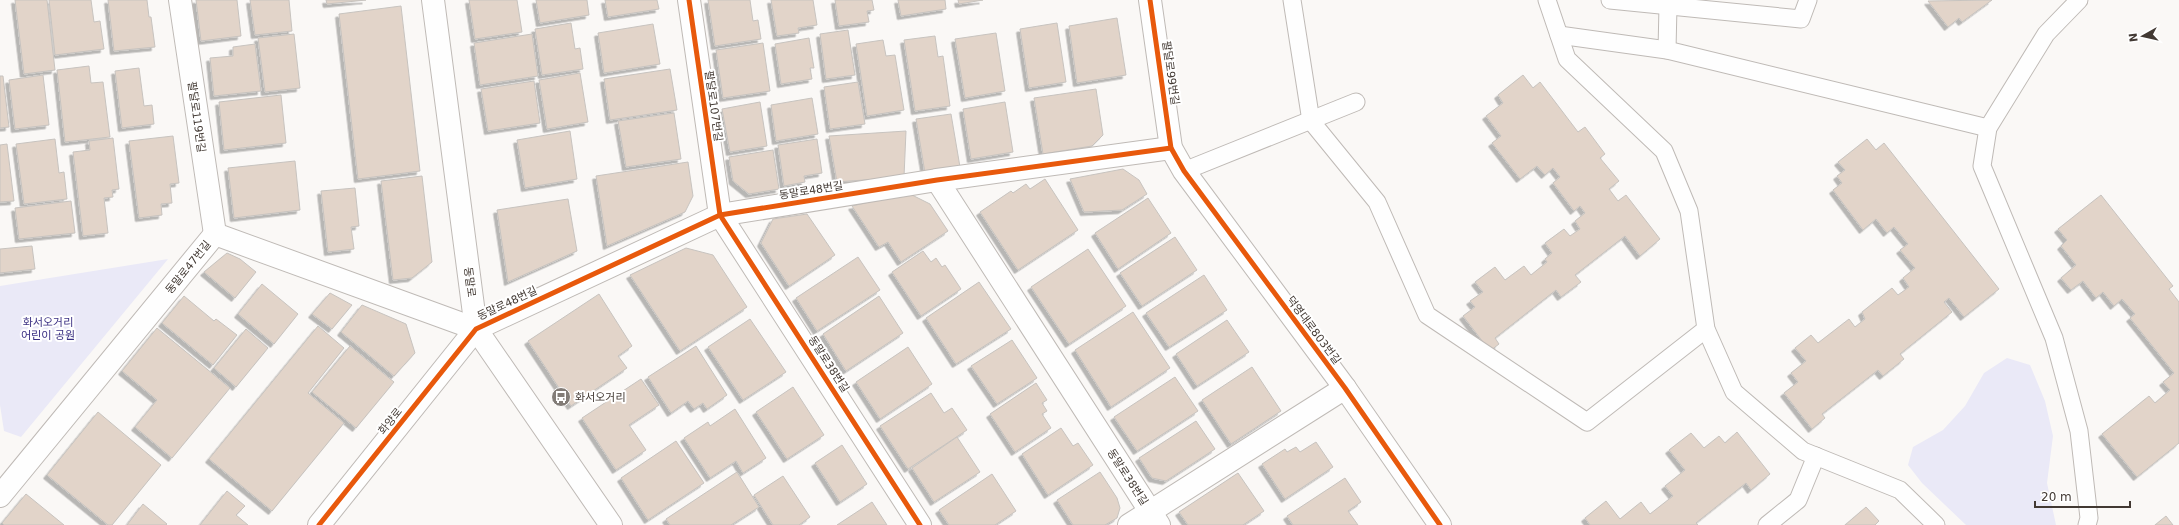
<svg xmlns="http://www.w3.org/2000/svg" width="2179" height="525" viewBox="0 0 2179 525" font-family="'DejaVu Sans','Noto Sans KR',sans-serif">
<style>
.green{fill:#eae9f7}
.building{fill:#e2d4c9;stroke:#c7c3bf;filter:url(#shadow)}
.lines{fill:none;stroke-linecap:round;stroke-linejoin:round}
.service-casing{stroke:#bfbab6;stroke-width:19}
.minor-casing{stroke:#bfbab6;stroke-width:24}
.tertiary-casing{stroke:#bfbab6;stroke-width:24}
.service{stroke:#fefefe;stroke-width:17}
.minor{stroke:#fefefe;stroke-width:22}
.tertiary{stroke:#fefefe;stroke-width:22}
.cycleway-casing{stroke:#fff;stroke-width:8}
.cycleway{stroke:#e8590c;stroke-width:5}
.labels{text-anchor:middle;stroke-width:4;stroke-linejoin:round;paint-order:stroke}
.street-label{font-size:11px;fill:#423933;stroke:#fff}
.park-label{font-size:11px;fill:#3a2f82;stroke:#fff}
.poi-label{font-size:11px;fill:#423933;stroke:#fff;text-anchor:start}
</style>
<defs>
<filter id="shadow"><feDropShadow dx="-3.5" dy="3.5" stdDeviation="0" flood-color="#0004"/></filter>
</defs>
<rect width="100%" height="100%" fill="#faf8f6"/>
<g class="green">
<polygon points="168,259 21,437 4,431 0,405 0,286"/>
<polygon points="2007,358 2030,365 2045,401 2053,436 2047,483 2056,525 1966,525 1922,483 1908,465 1913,447 1943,430 1965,406 1984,373"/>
</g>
<g class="building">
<polygon points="15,0 47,0 55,70 24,74"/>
<polygon points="49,0 91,0 94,22 100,21 104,49 55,55"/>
<polygon points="108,0 147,0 149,17 151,17 155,47 114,51"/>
<polygon points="196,0 237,0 241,36 201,41"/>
<polygon points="250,0 289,0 292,31 255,35"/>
<polygon points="326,0 366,0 327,4"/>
<polygon points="469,0 517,0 522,32 475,39"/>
<polygon points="536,0 587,0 589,15 540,23"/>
<polygon points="605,0 657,0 659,9 608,17"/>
<polygon points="708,0 750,0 753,21 758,20 761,39 715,46"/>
<polygon points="771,0 813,0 817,25 798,28 799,33 777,36"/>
<polygon points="835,0 872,0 874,10 867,11 869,22 839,26"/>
<polygon points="898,0 945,0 946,9 901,16"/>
<polygon points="958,0 983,0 959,4"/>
<polygon points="1992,0 1962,22 1959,18 1948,27 1928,1"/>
<polygon points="401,6 420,171 358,179 339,14"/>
<polygon points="1117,18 1126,75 1077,83 1069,26"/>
<polygon points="571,23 575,49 580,48 583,69 542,75 535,29"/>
<polygon points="1057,23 1066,82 1029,88 1020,29"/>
<polygon points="653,24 660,64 604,73 598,33"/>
<polygon points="848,30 855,75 826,79 820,34"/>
<polygon points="996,33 1005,91 965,98 955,39"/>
<polygon points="294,34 300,88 265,92 258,38"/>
<polygon points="532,34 538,76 480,85 474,43"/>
<polygon points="935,36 938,57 943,56 950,106 915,111 904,40"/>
<polygon points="809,38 814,68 810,68 812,79 781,84 775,44"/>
<polygon points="883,40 886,56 895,55 904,110 867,116 856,44"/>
<polygon points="763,43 770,91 723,98 716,50"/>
<polygon points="255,44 261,91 214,96 210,58 233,56 233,47"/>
<polygon points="89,66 91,83 103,82 110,137 65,142 57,70"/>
<polygon points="139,68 144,106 152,105 154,124 122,128 115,71"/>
<polygon points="670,69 677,110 610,120 604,79"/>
<polygon points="580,73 588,122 547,129 539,80"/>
<polygon points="43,75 49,125 15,129 9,80"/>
<polygon points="1523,75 1533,88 1540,82 1578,132 1585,127 1605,154 1600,158 1619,181 1609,189 1618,201 1626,195 1660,239 1640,256 1625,236 1575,275 1581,282 1561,297 1556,290 1495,338 1499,344 1490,351 1463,316 1475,307 1470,301 1483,292 1475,282 1495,267 1505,280 1524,266 1531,275 1547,262 1545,259 1552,253 1545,243 1564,229 1570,236 1580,229 1575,221 1585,213 1580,206 1574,211 1553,183 1560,177 1553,168 1545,175 1537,166 1520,179 1492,143 1501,136 1486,116 1503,103 1498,95"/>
<polygon points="0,76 3,76 9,127 0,128"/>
<polygon points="534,81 540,123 488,131 481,89"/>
<polygon points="858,82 865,124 830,129 824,87"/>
<polygon points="1096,89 1103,135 1092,146 1043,154 1034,98"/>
<polygon points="281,95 286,143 224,150 219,102"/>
<polygon points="812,98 818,134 776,141 771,105"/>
<polygon points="760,102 767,146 730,152 722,109"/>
<polygon points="1005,102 1013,152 971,159 963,109"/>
<polygon points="674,113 681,159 626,167 618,121"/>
<polygon points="951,114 960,167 925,173 916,119"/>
<polygon points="570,131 577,179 525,188 517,140"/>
<polygon points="906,131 904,177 837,182 829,136"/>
<polygon points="173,136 179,183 170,184 172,203 161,204 162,215 139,218 129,141"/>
<polygon points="113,138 119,189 112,190 113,197 104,198 108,233 83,236 73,152 90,150 89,141"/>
<polygon points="55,139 59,173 64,172 67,199 24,204 16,144"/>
<polygon points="817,139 822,173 804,176 805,182 784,186 778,145"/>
<polygon points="1867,139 1876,150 1884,143 1999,289 1964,317 1949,298 1944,302 1952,312 1900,354 1904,359 1883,376 1878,370 1822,414 1825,418 1812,429 1784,393 1798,382 1791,373 1806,361 1795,348 1811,335 1818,343 1849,319 1855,327 1865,319 1862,312 1892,288 1898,295 1909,287 1903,278 1915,268 1900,250 1908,244 1894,227 1887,233 1876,219 1863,230 1833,190 1842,183 1837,176 1845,170 1838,162"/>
<polygon points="7,144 14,201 0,202 0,145"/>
<polygon points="773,150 779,189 749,194 733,181 729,157"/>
<polygon points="295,161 300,210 234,218 228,168"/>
<polygon points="688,162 693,196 685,212 607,246 596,176"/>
<polygon points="1123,169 1139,180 1147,194 1122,210 1084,212 1070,179"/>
<polygon points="422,176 432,262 412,278 393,280 381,181"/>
<polygon points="1045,179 1078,230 1018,270 980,212 1011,191 1013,193 1026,184 1030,189"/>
<polygon points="355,188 359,226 351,227 354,249 328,252 321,191"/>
<polygon points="908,193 930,204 948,231 901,262 888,242 879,247 852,206"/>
<polygon points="2101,195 2173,286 2169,289 2179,302 2179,443 2137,477 2102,434 2149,396 2155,403 2170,390 2163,382 2174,373 2130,318 2135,314 2122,299 2114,306 2103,292 2096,298 2083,281 2071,290 2061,278 2076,265 2061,246 2067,240 2058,229"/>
<polygon points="1148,198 1171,233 1118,269 1095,233"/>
<polygon points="568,199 577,251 508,282 497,210"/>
<polygon points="71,201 75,233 19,239 15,208"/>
<polygon points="807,214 835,255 789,286 761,243 773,219"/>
<polygon points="1175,237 1197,270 1142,306 1120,273"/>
<polygon points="32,246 35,269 0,273 0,249"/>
<polygon points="686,248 713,255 747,307 680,351 630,275"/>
<polygon points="1088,249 1126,306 1069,344 1031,287"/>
<polygon points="923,251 931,262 936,258 942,267 945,265 961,289 921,316 892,272"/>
<polygon points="227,253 240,259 256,272 235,298 204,272"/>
<polygon points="858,257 880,290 817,331 796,298"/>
<polygon points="1204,275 1227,310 1169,347 1146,313"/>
<polygon points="979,282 1011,329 956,364 926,318"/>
<polygon points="262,284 298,314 274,344 238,314"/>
<polygon points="330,293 352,305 332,329 312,314"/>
<polygon points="599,294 632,346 618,356 627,368 571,406 528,341"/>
<polygon points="184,296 214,321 216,319 237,335 213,365 162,323"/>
<polygon points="879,296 903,333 846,371 823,334"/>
<polygon points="362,305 406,324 415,353 394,376 341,332"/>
<polygon points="1133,312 1170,368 1111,407 1075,350"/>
<polygon points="750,319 786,372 743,400 708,347"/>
<polygon points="1227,320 1249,352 1197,386 1176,354"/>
<polygon points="318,326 344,348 308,393 344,423 272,511 209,459"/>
<polygon points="157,328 230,388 172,458 135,427 157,400 122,371"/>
<polygon points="246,329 268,348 236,387 214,368"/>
<polygon points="1012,340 1037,378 997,404 971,366"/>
<polygon points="350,346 394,382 356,428 312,392"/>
<polygon points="696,346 727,395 707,409 703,403 694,409 688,401 671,413 648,377"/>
<polygon points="908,347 932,384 880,419 856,382"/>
<polygon points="1252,367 1281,411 1231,444 1202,400"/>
<polygon points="1175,377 1198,411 1137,451 1114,417"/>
<polygon points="641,379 659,405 629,425 646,450 616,470 582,418"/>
<polygon points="1036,383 1047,400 1042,403 1047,411 1042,414 1051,428 1015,452 990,414"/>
<polygon points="793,387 824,435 787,459 756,412"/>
<polygon points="931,393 944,413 952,408 967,430 908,469 880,426"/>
<polygon points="735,409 766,458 743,473 736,461 710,478 684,438 708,422 710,426"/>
<polygon points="98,412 161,465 112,525 108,525 47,475"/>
<polygon points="1196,421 1215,449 1166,481 1152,478 1139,458"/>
<polygon points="1061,428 1073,446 1078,443 1093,465 1048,495 1022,454"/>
<polygon points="1737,432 1770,474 1751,490 1746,483 1696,523 1698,525 1590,525 1585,518 1606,501 1620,519 1641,502 1650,514 1673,496 1665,486 1685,470 1669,450 1691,433 1704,448 1719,436 1725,443"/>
<polygon points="957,437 980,472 934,502 912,468"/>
<polygon points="676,441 704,483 648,520 621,478"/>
<polygon points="1316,442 1333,467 1285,499 1262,464 1285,449 1287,452 1296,447 1300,452"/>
<polygon points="842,445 867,484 840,502 815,463"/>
<polygon points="737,472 759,507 731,525 670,525 666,519"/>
<polygon points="1100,472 1117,498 1120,508 1117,518 1105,525 1073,525 1057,500"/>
<polygon points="1238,473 1264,511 1243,525 1188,525 1179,512"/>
<polygon points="992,474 1016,511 995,525 949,525 939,510"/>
<polygon points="783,476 810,517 799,525 773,525 754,495"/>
<polygon points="1345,478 1361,502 1348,511 1358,525 1293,525 1287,516"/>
<polygon points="227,491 245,506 236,515 248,525 200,525"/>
<polygon points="26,494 64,525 4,525 2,523"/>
<polygon points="872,502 887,525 837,525"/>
<polygon points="143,504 167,524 166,525 127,525"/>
<polygon points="1866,507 1879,521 1875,525 1845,525"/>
<polygon points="2166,516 2173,525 2155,525"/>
</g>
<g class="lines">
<defs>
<g id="service">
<polyline points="1292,0 1311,121 1377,202 1427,315 1587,422 1706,329"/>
<polyline points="1547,0 1567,59 1664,151 1689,211 1706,329 1734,392 1803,451 1900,490 1936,525"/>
<polyline points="1610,0 1801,19 1808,0"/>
<polyline points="2079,0 2046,34 1988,128 1982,166 2054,338 2079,431 2089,518 2087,525"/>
<polyline points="1559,35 1667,50 1988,128"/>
<polyline points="1667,50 1668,6"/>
<polyline points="1184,171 1356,102"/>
<polyline points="1767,525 1798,500 1816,456"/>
</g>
<g id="minor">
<polyline points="180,0 215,234"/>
<polyline points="689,0 720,215 920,525"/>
<polyline points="1150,0 1171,148 1184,171 1345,388 1440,525"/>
<polyline points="937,180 1159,525"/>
<polyline points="215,234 476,329 720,215 937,180 1171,148"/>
<polyline points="0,496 215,234"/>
<polyline points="1129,525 1345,388"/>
</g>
<g id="tertiary">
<polyline points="433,0 476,329 611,525"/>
<polyline points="319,525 476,329"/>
</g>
</defs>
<use href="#service" class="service-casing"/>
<use href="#minor" class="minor-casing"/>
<use href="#tertiary" class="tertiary-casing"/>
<use href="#service" class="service"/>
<use href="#minor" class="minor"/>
<use href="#tertiary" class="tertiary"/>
<defs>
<g id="cycleway">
<polyline points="689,0 720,215 920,525"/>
<polyline points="1150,0 1171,148 1184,171 1345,388 1440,525"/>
<polyline points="319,525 476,329 720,215 937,180 1171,148"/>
</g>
</defs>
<use href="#cycleway" class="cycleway-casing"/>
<use href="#cycleway" class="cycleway"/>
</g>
<defs>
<symbol id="bus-disc" viewBox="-11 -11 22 22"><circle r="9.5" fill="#827c77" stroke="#fff"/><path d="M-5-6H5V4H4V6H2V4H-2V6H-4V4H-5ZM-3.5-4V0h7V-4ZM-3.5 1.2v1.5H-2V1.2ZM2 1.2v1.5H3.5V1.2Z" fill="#fff"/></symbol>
</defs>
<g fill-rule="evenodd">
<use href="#bus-disc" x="550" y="386" width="22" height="22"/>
</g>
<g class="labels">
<g class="street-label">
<text transform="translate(1171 73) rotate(82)" y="4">팔달로99번길</text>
<text transform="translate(714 106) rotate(82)" y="4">팔달로107번길</text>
<text transform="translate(197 117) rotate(82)" y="4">팔달로119번길</text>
<text transform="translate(811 190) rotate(-9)" y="4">동말로48번길</text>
<text transform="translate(188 267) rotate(-51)" y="4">동말로47번길</text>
<text transform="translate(470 282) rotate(83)" y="4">동말로</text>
<text transform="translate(507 303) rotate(-25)" y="4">동말로48번길</text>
<text transform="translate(1314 330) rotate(53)" y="4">덕영대로803번길</text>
<text transform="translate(829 364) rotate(57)" y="4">동말로38번길</text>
<text transform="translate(390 421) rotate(-51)" y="4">화양로</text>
<text transform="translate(1128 477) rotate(57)" y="4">동말로38번길</text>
</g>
<g class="park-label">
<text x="48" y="326">화서오거리<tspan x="48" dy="13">어린이 공원</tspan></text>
</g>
<g class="poi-label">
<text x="575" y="401">화서오거리</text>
</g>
</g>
<g transform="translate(2143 36) rotate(262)" stroke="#ffffff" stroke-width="3" paint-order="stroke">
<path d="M0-3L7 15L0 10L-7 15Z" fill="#423933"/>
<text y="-6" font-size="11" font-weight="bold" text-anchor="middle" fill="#423933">N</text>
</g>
<path d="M2035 501v6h95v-6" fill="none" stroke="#423933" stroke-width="2"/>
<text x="2041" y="501" font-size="12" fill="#423933" stroke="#ffffff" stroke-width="3" paint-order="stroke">20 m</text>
</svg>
